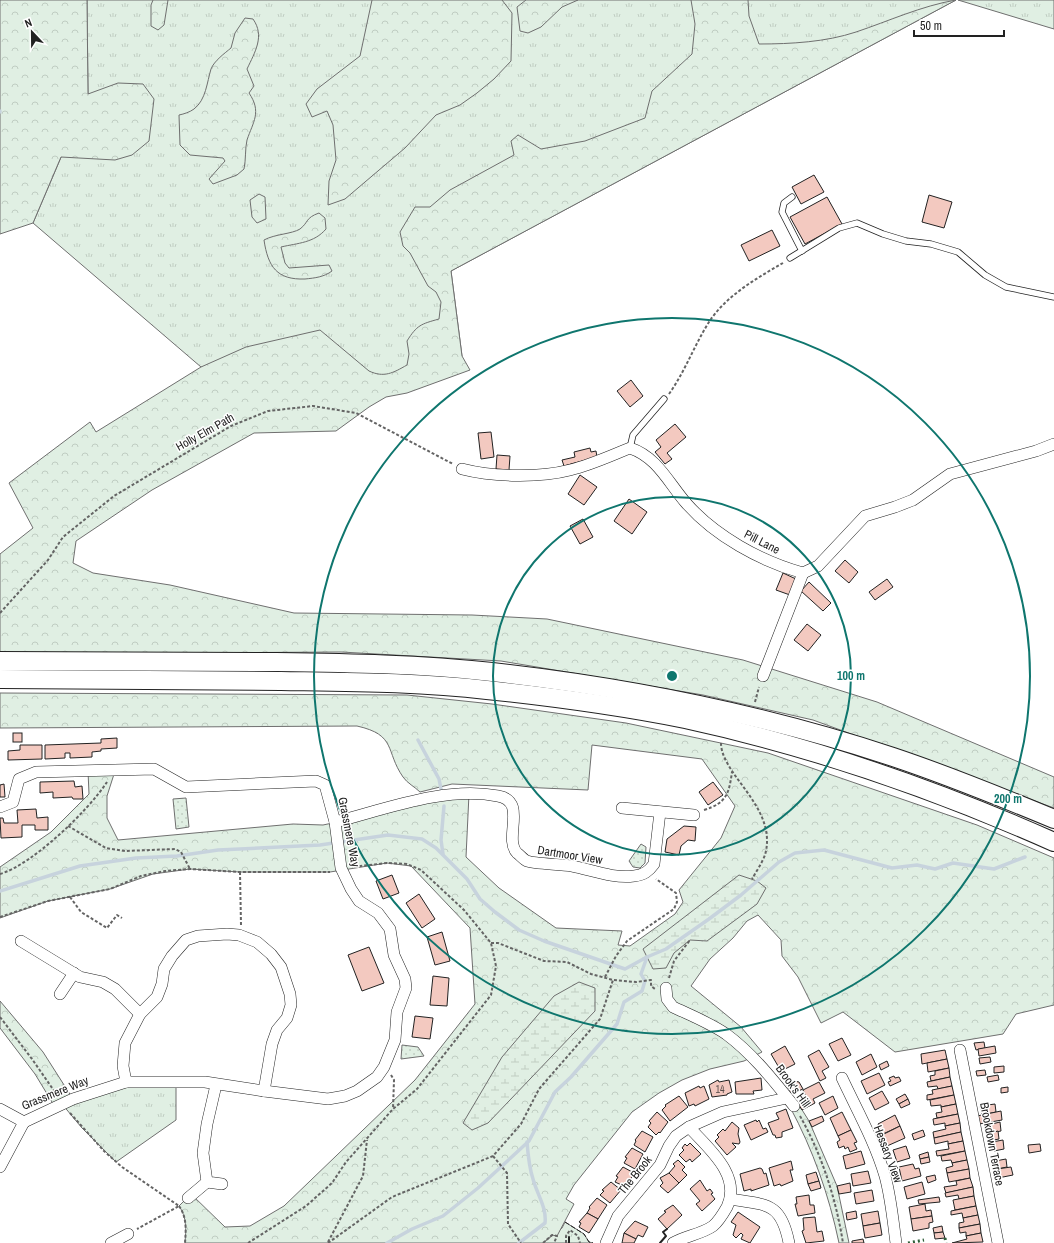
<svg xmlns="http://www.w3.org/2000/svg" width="1054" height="1243" viewBox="0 0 1054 1243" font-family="'Archivo Narrow',sans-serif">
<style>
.grass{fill:url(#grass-tufts);stroke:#6f6f6f}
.forest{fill:url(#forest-crowns);stroke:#6f6f6f}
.wetland{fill:url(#wetland-marsh);stroke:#6f6f6f}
.park{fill:url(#park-dots);stroke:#6f6f6f}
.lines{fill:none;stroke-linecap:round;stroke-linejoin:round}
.stream{stroke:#c7d3dd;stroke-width:3.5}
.building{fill:#f3c9c0;stroke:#222}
.service-casing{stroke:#222;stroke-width:7}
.minor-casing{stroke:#222;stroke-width:12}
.trunk-casing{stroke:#222;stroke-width:20}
.path{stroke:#646464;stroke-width:2;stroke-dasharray:3 2;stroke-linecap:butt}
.service{stroke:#fff;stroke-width:5.5}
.minor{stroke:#fff;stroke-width:11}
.trunk{stroke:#fff;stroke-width:18}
.hedge{stroke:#2f5e38;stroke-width:3;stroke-dasharray:2 3;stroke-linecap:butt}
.fence{stroke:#222;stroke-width:1;stroke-dasharray:5 2;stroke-linecap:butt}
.wall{stroke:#222;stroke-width:2}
.ring{fill:none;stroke:#0f766e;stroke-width:2}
.labels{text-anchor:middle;stroke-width:3;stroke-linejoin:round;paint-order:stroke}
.number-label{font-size:10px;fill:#564c4a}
.street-label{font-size:12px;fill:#222;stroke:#fff}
.centre{fill:#0f766e;stroke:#fff;stroke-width:2}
.ring-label{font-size:12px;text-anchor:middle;font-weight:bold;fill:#0f766e;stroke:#fff;stroke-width:3;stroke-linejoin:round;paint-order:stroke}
</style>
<defs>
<pattern id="grass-tufts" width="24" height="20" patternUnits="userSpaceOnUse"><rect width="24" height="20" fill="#e0efe3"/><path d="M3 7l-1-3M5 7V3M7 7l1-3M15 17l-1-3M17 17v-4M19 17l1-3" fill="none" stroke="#c0cdc2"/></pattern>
<pattern id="forest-crowns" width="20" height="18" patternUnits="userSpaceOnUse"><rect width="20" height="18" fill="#e0efe3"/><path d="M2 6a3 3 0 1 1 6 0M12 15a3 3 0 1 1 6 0" fill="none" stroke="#c0cdc2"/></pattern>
<pattern id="wetland-marsh" width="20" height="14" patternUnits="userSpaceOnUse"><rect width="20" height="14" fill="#e0efe3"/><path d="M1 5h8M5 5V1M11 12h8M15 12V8" fill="none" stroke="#c0cdc2"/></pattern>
<pattern id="park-dots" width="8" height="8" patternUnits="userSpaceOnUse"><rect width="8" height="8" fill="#e0efe3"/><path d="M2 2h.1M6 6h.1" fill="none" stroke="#c0cdc2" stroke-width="1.8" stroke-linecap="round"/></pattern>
</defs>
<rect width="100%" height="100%" fill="#fff"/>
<g class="grass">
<polygon points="87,0 956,0 451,271 462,356 365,395 201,367 33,223 88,94"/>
<polygon points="958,0 1054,0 1054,29"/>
<polygon points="126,1082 176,1082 176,1120 116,1162 82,1128 62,1104"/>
<polygon points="565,1222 584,1234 589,1242 593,1243 543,1243 562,1228"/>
</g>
<g class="forest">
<polygon points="0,0 87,0 88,94 118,83 143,84 154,99 149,141 132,155 115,160 61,157 33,223 0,234"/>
<polygon points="153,0 168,0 164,25 158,30 151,26 151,5"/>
<polygon points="372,0 502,0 512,13 511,61 494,79 477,93 460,105 436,115 405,148 345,199 328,205 329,181 336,160 333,125 327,111 312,117 306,104 317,89 360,56"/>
<polygon points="526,0 578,0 562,7 541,27 528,33 520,31 517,7"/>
<path d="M691 0H748L749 16 759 44C791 44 826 42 856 32 889 21 921 6 956 0L451 271 462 356 470 370 407 393 386 397 369 407 336 431 254 433 152 490 76 541 73 563 93 573 170 585 294 613 472 615 547 619 743 660 877 702 1054 777V808L813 720 703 695 501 661 341 652 0 654V554L33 528 9 483 90 422 96 432 201 367 246 347 320 330 369 371C384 378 393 373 407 365L409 354 407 341C417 325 421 324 439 319L441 302 436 292 428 286 410 253 403 246 400 232 415 207H430L450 190 514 155 511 141 518 135 541 149 585 141 645 118 652 91 692 54 695 24Z"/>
<path d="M245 18 253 19C265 36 255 52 247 69L254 86 249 93C262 112 253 122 247 140 245 148 246 160 244 169L237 175 213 184 209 179 225 161 223 158 190 155 180 145 179 115C184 114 190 112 194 109 206 100 207 82 211 69 214 61 225 53 231 48L235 33Z"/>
<polygon points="259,194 265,197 266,219 257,223 252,217 250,200"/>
<path d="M319 213 325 218 326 229C314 243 298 243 281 247L285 263 289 268 329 265 332 271C324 277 315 278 305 279 277 280 268 267 264 240 275 234 292 234 300 229 309 222 305 218 319 213Z"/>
<path d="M0 693 407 695 492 704 626 723 768 753 977 825 1054 858V1005L1016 1014 1003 1034 895 1052 843 1012 821 1023 798 977 782 956 781 940 758 915 747 921 733 938 710 959 691 986 741 1027 762 1052 744 1061 710 1069 682 1080 659 1093 632 1112 574 1185 566 1199 574 1204 557 1236 552 1235 543 1243H185C186 1230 187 1217 179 1206L191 1194 225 1227 250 1226 284 1206 415 1080 475 1004 470 928 411 866 387 863 330 872H240L190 869 153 874 110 889 48 901 0 918V867L51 832 89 794 88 771H115L107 796V818L118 840 293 824 323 825 469 794 466 857 499 888 556 928 622 931 618 945 630 946 675 914 683 902 679 890 721 838 735 806 702 759 592 745 588 790 452 784 420 792C415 787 407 783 403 777 385 751 397 735 357 726L0 728Z"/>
<polygon points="0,1001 43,1052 73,1099 55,1107 35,1074 0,1028"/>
<path d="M799 1105 809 1121 837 1186 849 1243H839C829 1195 813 1150 790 1107Z"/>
</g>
<g class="wetland">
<polygon points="739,875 757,881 766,888 757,904 707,941 690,940 674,953 666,968 653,969 643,949"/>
<polygon points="579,982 595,988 595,1011 488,1123 472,1130 463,1123 502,1057 554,996"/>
</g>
<g class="park">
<polygon points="186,798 189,827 176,829 173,799"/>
<polygon points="641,844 646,847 645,863 640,868 633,867 629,861"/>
<polygon points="402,1045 418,1047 424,1056 401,1059"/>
</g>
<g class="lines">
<g class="stream">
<polyline points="0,111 0,112"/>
<polyline points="418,740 439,779 441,789"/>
<polyline points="443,854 441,840 444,806"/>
<polyline points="0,891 80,866 136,858 177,856 218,850 320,845 388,835 422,839 436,848 467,879 480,899 495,912 519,930 544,941 625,969 647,957"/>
<polyline points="387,1243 412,1229 443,1216 478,1188 529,1141 555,1092 571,1077 617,1024 624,1002 642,991 645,981 641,974 647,957 666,949 709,919 741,895 779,862 795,853 824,850 892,868 917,865 935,869 953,863 994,869 1025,857"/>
<path d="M519 1243 545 1223C547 1208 537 1194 533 1179 529 1167 528 1155 527 1142"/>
</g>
</g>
<g class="building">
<polygon points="814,175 824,192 801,204 792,187"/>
<polygon points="929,195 952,202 944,228 922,222"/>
<polygon points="827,197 842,224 805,244 790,217"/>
<polygon points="772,230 780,246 749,261 741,245"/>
<polygon points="631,380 643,396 630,407 617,391"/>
<polygon points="675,424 686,437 667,453 672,459 665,464 655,452 661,447 656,440"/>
<polygon points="491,432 494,457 481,459 478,433"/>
<polygon points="590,448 591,452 596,451 597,457 564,466 562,460 575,457 574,452"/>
<polygon points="497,455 510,456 509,470 496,469"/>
<polygon points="580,475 597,487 584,505 568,494"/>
<polygon points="629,499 647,512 632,534 614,521"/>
<polygon points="583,519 593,537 580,544 570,526"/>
<polygon points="845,560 858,572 849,583 835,571"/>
<polygon points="783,573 796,579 790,595 776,590"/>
<polygon points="887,579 893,587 875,600 869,592"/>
<polygon points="809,582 831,603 823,611 801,591"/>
<polygon points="807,624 821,635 808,651 794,640"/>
<rect x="13" y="733" width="9" height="9"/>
<polygon points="117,738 117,748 101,749 101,751 92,752 92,757 70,758 70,753 65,753 65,758 45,759 45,745 101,743 101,739"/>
<polygon points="20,745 42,745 42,759 8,760 8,751 20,750"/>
<polygon points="74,781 75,787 82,786 83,799 73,799 72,797 53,798 53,792 40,793 40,782"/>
<polygon points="713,782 723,795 708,805 699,792"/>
<polygon points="4,784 5,797 0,797 0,785"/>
<polygon points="36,809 37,818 48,817 48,830 35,830 35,825 22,825 22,837 1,838 0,818 3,818 4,823 18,823 17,810"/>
<polygon points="684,826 696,827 695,841 688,840 681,846 679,855 665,852 667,839"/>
<polygon points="392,875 399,893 383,899 376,881"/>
<polygon points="419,894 435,919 422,928 406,903"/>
<polygon points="442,932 450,961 435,965 427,937"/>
<polygon points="369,947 384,983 362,991 348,955"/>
<polygon points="433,976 449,978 447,1006 430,1005"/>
<polygon points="415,1016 433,1018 430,1039 412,1037"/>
<polygon points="842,1038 851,1055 838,1061 829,1044"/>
<polygon points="984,1042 985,1048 976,1050 974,1043"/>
<polygon points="785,1046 795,1064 781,1071 771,1054"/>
<polygon points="995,1046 996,1053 979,1056 978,1049"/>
<polygon points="819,1050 829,1067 822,1071 826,1078 820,1081 808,1056"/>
<polygon points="945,1050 947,1059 922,1064 921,1054"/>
<polygon points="871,1054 877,1067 862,1075 856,1062"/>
<polygon points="990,1057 991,1062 980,1064 979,1058"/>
<polygon points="947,1059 949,1068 928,1072 927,1063"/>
<polygon points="887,1061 889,1066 881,1070 879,1065"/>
<polygon points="1004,1066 1004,1072 994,1073 994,1067"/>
<polygon points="949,1068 950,1077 931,1081 930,1076 935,1075 935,1071"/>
<polygon points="985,1070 986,1075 977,1076 976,1071"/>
<polygon points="879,1073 885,1085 867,1094 861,1081"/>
<polygon points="998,1075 999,1080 988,1082 987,1077"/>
<polygon points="894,1076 895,1078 899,1077 901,1081 890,1086 888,1082 891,1081 889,1078"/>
<polygon points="950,1077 952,1086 938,1089 937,1086 928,1087 927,1082"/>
<polygon points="761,1078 762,1090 753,1091 754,1094 736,1094 735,1082"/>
<polygon points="718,1080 719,1082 729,1080 732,1092 727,1094 727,1095 712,1097 709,1085"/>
<polygon points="794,1081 799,1082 803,1089 791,1094 787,1085"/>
<polygon points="819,1082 825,1093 813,1099 815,1103 802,1110 799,1105 808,1101 803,1090"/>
<polygon points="699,1086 700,1088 704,1086 709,1099 695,1106 694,1104 689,1106 685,1093"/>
<polygon points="952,1086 954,1095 927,1100 927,1095 933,1094 932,1090"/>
<polygon points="1008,1087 1008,1092 1001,1093 1001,1088"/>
<polygon points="882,1091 889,1103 875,1110 869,1098"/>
<polygon points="905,1094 908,1099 899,1104 896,1099"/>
<polygon points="954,1095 956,1104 941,1107 941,1105 931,1106 930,1100"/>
<polygon points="679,1096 688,1107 670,1121 662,1110 666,1106 665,1105"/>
<polygon points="833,1096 838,1108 825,1115 819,1103"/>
<polygon points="908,1099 910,1104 901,1108 899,1104"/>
<polygon points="956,1104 958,1114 937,1118 936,1113 942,1112 941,1107"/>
<polygon points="995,1104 996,1112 982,1115 980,1106"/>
<polygon points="786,1109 793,1128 782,1132 782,1137 776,1138 775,1135 773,1135 768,1123 779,1119 776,1113"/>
<polygon points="1001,1111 1002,1120 979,1124 977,1116"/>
<polygon points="657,1112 668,1122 660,1133 659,1132 656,1135 648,1127 651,1123 649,1121"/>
<polygon points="842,1112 851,1130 838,1136 830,1118"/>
<polygon points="958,1114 960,1123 945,1126 945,1123 934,1125 933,1119"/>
<polygon points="895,1115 900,1126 883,1134 878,1124"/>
<polygon points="822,1116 824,1121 812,1127 809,1121"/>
<polygon points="756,1120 757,1122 759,1120 763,1129 766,1128 768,1132 751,1140 744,1125"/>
<polygon points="732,1122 739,1128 738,1134 740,1142 739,1144 732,1143 736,1147 727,1155 715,1141 719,1137 717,1135 723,1129 725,1131"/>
<polygon points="1000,1122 1001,1131 990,1133 988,1125"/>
<polygon points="960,1123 961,1132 934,1138 933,1132 946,1129 945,1126"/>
<polygon points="900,1126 905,1138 887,1146 882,1135"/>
<polygon points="851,1130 857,1142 854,1143 857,1149 850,1152 848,1147 845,1149 844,1146 839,1148 837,1142 840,1140 838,1136"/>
<polygon points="923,1130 925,1136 914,1140 912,1134"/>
<polygon points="642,1131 653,1137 645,1152 634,1145 636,1141 635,1140"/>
<polygon points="998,1131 999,1139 989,1141 987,1134"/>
<polygon points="961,1132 963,1141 948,1144 948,1141 935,1144 934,1138"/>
<polygon points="1003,1140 1004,1149 994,1151 992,1142"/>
<polygon points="963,1141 965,1151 937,1156 936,1151 949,1149 948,1144"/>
<polygon points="690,1143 701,1154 692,1162 690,1159 686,1162 679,1155 684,1150 682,1148 685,1144 687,1146"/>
<polygon points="1040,1144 1041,1151 1029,1153 1028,1145"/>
<polygon points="906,1146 910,1158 897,1162 893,1150"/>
<polygon points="632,1148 643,1154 635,1169 624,1163 627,1158 625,1157"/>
<polygon points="861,1151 865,1164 846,1169 843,1156"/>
<polygon points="965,1151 967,1160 952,1163 951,1160 942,1161 941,1156"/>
<polygon points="928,1152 929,1157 920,1159 919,1155"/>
<polygon points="929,1157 930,1162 921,1164 920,1159"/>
<polygon points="1006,1159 1007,1167 997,1169 995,1161"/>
<polygon points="678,1160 685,1167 682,1170 687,1175 679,1183 669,1173 675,1166 673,1164"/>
<polygon points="967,1160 969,1169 947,1173 946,1168 953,1166 952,1163"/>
<polygon points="791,1161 793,1170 790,1170 793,1181 781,1186 780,1184 774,1186 769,1168"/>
<polygon points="913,1164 915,1169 919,1168 921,1176 902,1181 899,1167"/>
<polygon points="623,1167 634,1173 626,1187 615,1182 618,1177 616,1176"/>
<polygon points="1011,1167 1013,1175 998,1178 997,1169"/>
<polygon points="760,1168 762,1169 764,1174 766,1173 769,1185 751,1191 751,1189 744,1191 740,1174"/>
<polygon points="969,1169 970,1178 949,1182 947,1173"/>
<polygon points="868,1171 871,1183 853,1186 851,1174"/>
<polygon points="816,1172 819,1181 808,1184 806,1175"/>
<polygon points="669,1173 679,1183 668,1193 660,1186 663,1183 660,1178"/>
<polygon points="935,1175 936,1180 928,1183 926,1177"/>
<polygon points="970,1178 973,1187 946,1193 944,1187 957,1185 956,1181"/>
<polygon points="700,1180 707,1191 710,1189 713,1193 711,1194 715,1199 702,1211 696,1204 700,1201 690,1189"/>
<polygon points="819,1181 821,1188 811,1191 808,1184"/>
<polygon points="611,1182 621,1190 610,1203 600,1195 604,1191 602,1190"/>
<polygon points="922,1182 925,1194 907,1199 904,1187"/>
<polygon points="850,1183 851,1192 839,1194 837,1186"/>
<polygon points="973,1187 974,1196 959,1199 958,1195 946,1197 945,1193"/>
<polygon points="872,1190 874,1201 856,1204 854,1193"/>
<polygon points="809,1195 810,1205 814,1205 815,1213 798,1216 795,1204 797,1204 796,1197"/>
<polygon points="974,1196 976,1206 955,1210 953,1200"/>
<polygon points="939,1197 940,1202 919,1204 918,1200"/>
<polygon points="597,1198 607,1205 598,1219 587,1213 590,1208 589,1207"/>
<polygon points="925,1204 926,1211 931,1210 932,1216 911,1219 909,1207"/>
<polygon points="673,1205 682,1215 667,1229 658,1219 666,1212 664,1211"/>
<polygon points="976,1206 978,1215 963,1218 962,1213 951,1215 951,1211"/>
<polygon points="856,1211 857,1218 847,1220 846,1213"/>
<polygon points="878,1211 880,1223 863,1226 861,1214"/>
<polygon points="738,1212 760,1227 750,1243 741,1239 743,1235 741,1233 736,1238 733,1235 736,1225 731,1222"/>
<polygon points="587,1213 598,1219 589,1233 579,1227 581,1223 579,1222"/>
<polygon points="978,1215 980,1224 959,1228 959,1223 964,1222 963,1218"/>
<polygon points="932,1216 933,1222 929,1223 929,1228 913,1231 911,1219"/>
<polygon points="815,1217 817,1232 822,1231 824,1241 806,1243 802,1231 804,1230 803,1218"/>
<polygon points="635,1221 648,1227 643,1237 638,1235 636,1239 624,1233"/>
<polygon points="880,1223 882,1235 865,1238 863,1226"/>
<polygon points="980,1224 981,1233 966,1236 966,1232 960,1233 959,1228"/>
<polygon points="942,1226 943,1232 934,1233 933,1228"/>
<polygon points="943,1232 945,1238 935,1239 934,1233"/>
<polygon points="624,1233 636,1239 634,1243 622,1243"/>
<polygon points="981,1233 983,1242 952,1243 967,1239 966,1236"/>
<polygon points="863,1239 864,1243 852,1243 852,1241"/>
</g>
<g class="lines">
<defs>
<g id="service">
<polyline points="792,197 784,203 782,212 802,251"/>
<polyline points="790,258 839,228 857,223 883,234 906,241 931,244 958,252 985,275 1006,287 1054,297"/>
<polyline points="630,448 633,435 664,399"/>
</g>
<g id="minor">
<path d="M462 469C493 477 539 478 570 470 591 465 610 456 630 448 657 457 668 482 686 503 715 536 760 561 803 573L818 566 865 516 895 507 913 500 950 474 1036 451 1054 444"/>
<polyline points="763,676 803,573"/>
<polyline points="0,807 13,802 19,779 36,772 154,769 186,787 316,781 325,785 335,822 341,868 351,889 359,901 378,913 390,929 394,955 405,979 406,988 397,1012 395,1040 384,1067 377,1077 357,1091 345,1096 328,1099 264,1091 205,1082 126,1082 73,1099 24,1122"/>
<polyline points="622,808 694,815"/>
<path d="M335 822C386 809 445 786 498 796 528 801 503 838 517 853 520 855 524 860 527 861 534 864 562 864 572 866 592 870 614 879 634 876 644 875 649 871 654 864L660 812"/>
<polyline points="21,941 80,977 103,982 115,989 140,1014"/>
<path d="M666 988 667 999 673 1007C690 1015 710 1023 726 1034 753 1054 773 1080 794 1106"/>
<polyline points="60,994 74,973"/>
<polyline points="960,1050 998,1243"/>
<path d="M842 1078C857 1110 875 1142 885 1176 891 1198 893 1221 896 1243"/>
<polyline points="126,1082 123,1066 125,1043 140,1014 157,997 162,984 164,969 172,956 186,940 198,936 227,934 239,935 257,942 271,954 281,967 290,994 291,1005 287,1018 277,1030 272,1044 264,1091"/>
<polyline points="216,1085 207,1124 203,1153 207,1182 222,1184"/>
<polyline points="0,1109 24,1122"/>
<polyline points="0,1167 24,1122"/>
<polyline points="188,1198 207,1182"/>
<path d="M730 1199C767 1205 781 1202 789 1243"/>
<polyline points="111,1243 128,1234"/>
<polyline points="606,1243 618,1216 660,1165 669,1146 676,1136 689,1127 723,1112 787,1098"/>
<path d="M673 1243C685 1236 702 1234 713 1226 719 1221 723 1214 727 1207 742 1175 708 1148 689 1127"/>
</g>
<g id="trunk">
<path d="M0 661C92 661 184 661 276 662 348 663 420 664 492 672 627 687 763 714 893 757 947 775 1001 797 1054 819"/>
<path d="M0 679C94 680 188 680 281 681 350 682 419 682 487 690 553 697 620 706 685 719 810 746 937 790 1054 842"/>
</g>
</defs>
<use href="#service" class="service-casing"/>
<use href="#minor" class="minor-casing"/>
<use href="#trunk" class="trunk-casing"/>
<g class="path">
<path d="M669 394C686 370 695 343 711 319 729 294 757 278 783 263"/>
<polyline points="0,613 48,560 63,537 114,496 231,426 268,411 313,406 356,413 453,464"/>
<polyline points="755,702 759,687"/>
<path d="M721 743C721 754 728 765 734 774 751 798 774 823 765 855 762 863 756 872 752 879"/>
<path d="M704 810C727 803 729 793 732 772"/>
<polyline points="68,826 106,848 125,851 175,849 181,852 190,869"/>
<polyline points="240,872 241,925"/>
<path d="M0 874C32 865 89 810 107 782"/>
<polyline points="70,897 81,912 107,928 117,915 122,918"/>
<polyline points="0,917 48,901 110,889 141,876 165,871 190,869 240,872 330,872"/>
<polyline points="491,943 498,943 544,961 567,962 591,974 613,980 636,982 651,980 651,986 655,989"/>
<polyline points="605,977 616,956 627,941 674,909 677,902 676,893 656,879"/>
<polyline points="669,978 674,961 690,940"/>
<polyline points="0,1017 32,1059 57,1095"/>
<polyline points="391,1075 394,1080 393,1109"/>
<polyline points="70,1113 104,1151 122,1167 179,1206 137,1229"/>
<path d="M800 1116C822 1155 836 1199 843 1243"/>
<polyline points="493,1156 507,1173 508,1224 521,1243"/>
<path d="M179 1206C187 1217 186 1230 185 1243"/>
<polyline points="328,1242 363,1176 367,1140"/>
<polyline points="248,1243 306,1206 332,1183 346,1162 393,1109 417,1089 491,995 496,966 491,943 464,910 421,870 407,864 387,863 352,867"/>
<polyline points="328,1243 392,1197 493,1156 521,1124 539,1089 600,1019 613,980"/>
<polyline points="543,1243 552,1235 557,1236 554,1243"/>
<polyline points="566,1243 566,1236 570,1230 578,1236 580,1243"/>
</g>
<use href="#service" class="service"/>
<use href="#minor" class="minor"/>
<use href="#trunk" class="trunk"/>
<g class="hedge">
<polyline points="945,1238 946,1243"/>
<polyline points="908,1243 924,1240"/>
</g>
<polyline class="fence" points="565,1222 584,1234 589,1242 593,1243"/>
<g class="wall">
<polyline points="569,1243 569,1237"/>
<polyline points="660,1243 666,1236 663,1232 667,1229"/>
</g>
</g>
<g class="ring">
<circle cx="672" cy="676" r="179"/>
<circle cx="672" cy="676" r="358"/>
</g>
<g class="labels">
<g class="number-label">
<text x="720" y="1093">14</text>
</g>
<g class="street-label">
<text transform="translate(205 432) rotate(-29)" y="4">Holly Elm Path</text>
<text transform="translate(762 542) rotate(27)" y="4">Pill Lane</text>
<text transform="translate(349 832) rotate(79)" y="4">Grassmere Way</text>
<text transform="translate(570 855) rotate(9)" y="4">Dartmoor View</text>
<text transform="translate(793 1086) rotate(54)" y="4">Brook's Hill</text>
<text transform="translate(55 1093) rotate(-22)" y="4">Grassmere Way</text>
<text transform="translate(992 1144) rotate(79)" y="4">Brookdown Terrace</text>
<text transform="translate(888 1154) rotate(69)" y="4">Hessary View</text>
<text transform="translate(635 1175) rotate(-51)" y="4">The Brook</text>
</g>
</g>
<circle cx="672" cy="676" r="6" class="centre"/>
<g class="ring-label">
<text x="851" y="680">100 m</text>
<text x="1008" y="803">200 m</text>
</g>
<g transform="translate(32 32) rotate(338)" stroke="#ffffff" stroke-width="3" paint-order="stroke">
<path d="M0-3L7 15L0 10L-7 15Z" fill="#222222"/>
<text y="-6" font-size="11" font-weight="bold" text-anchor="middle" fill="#222222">N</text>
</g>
<path d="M914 30v6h90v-6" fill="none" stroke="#222222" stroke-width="2"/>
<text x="920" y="30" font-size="12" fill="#222222" stroke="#ffffff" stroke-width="3" paint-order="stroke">50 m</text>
</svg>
